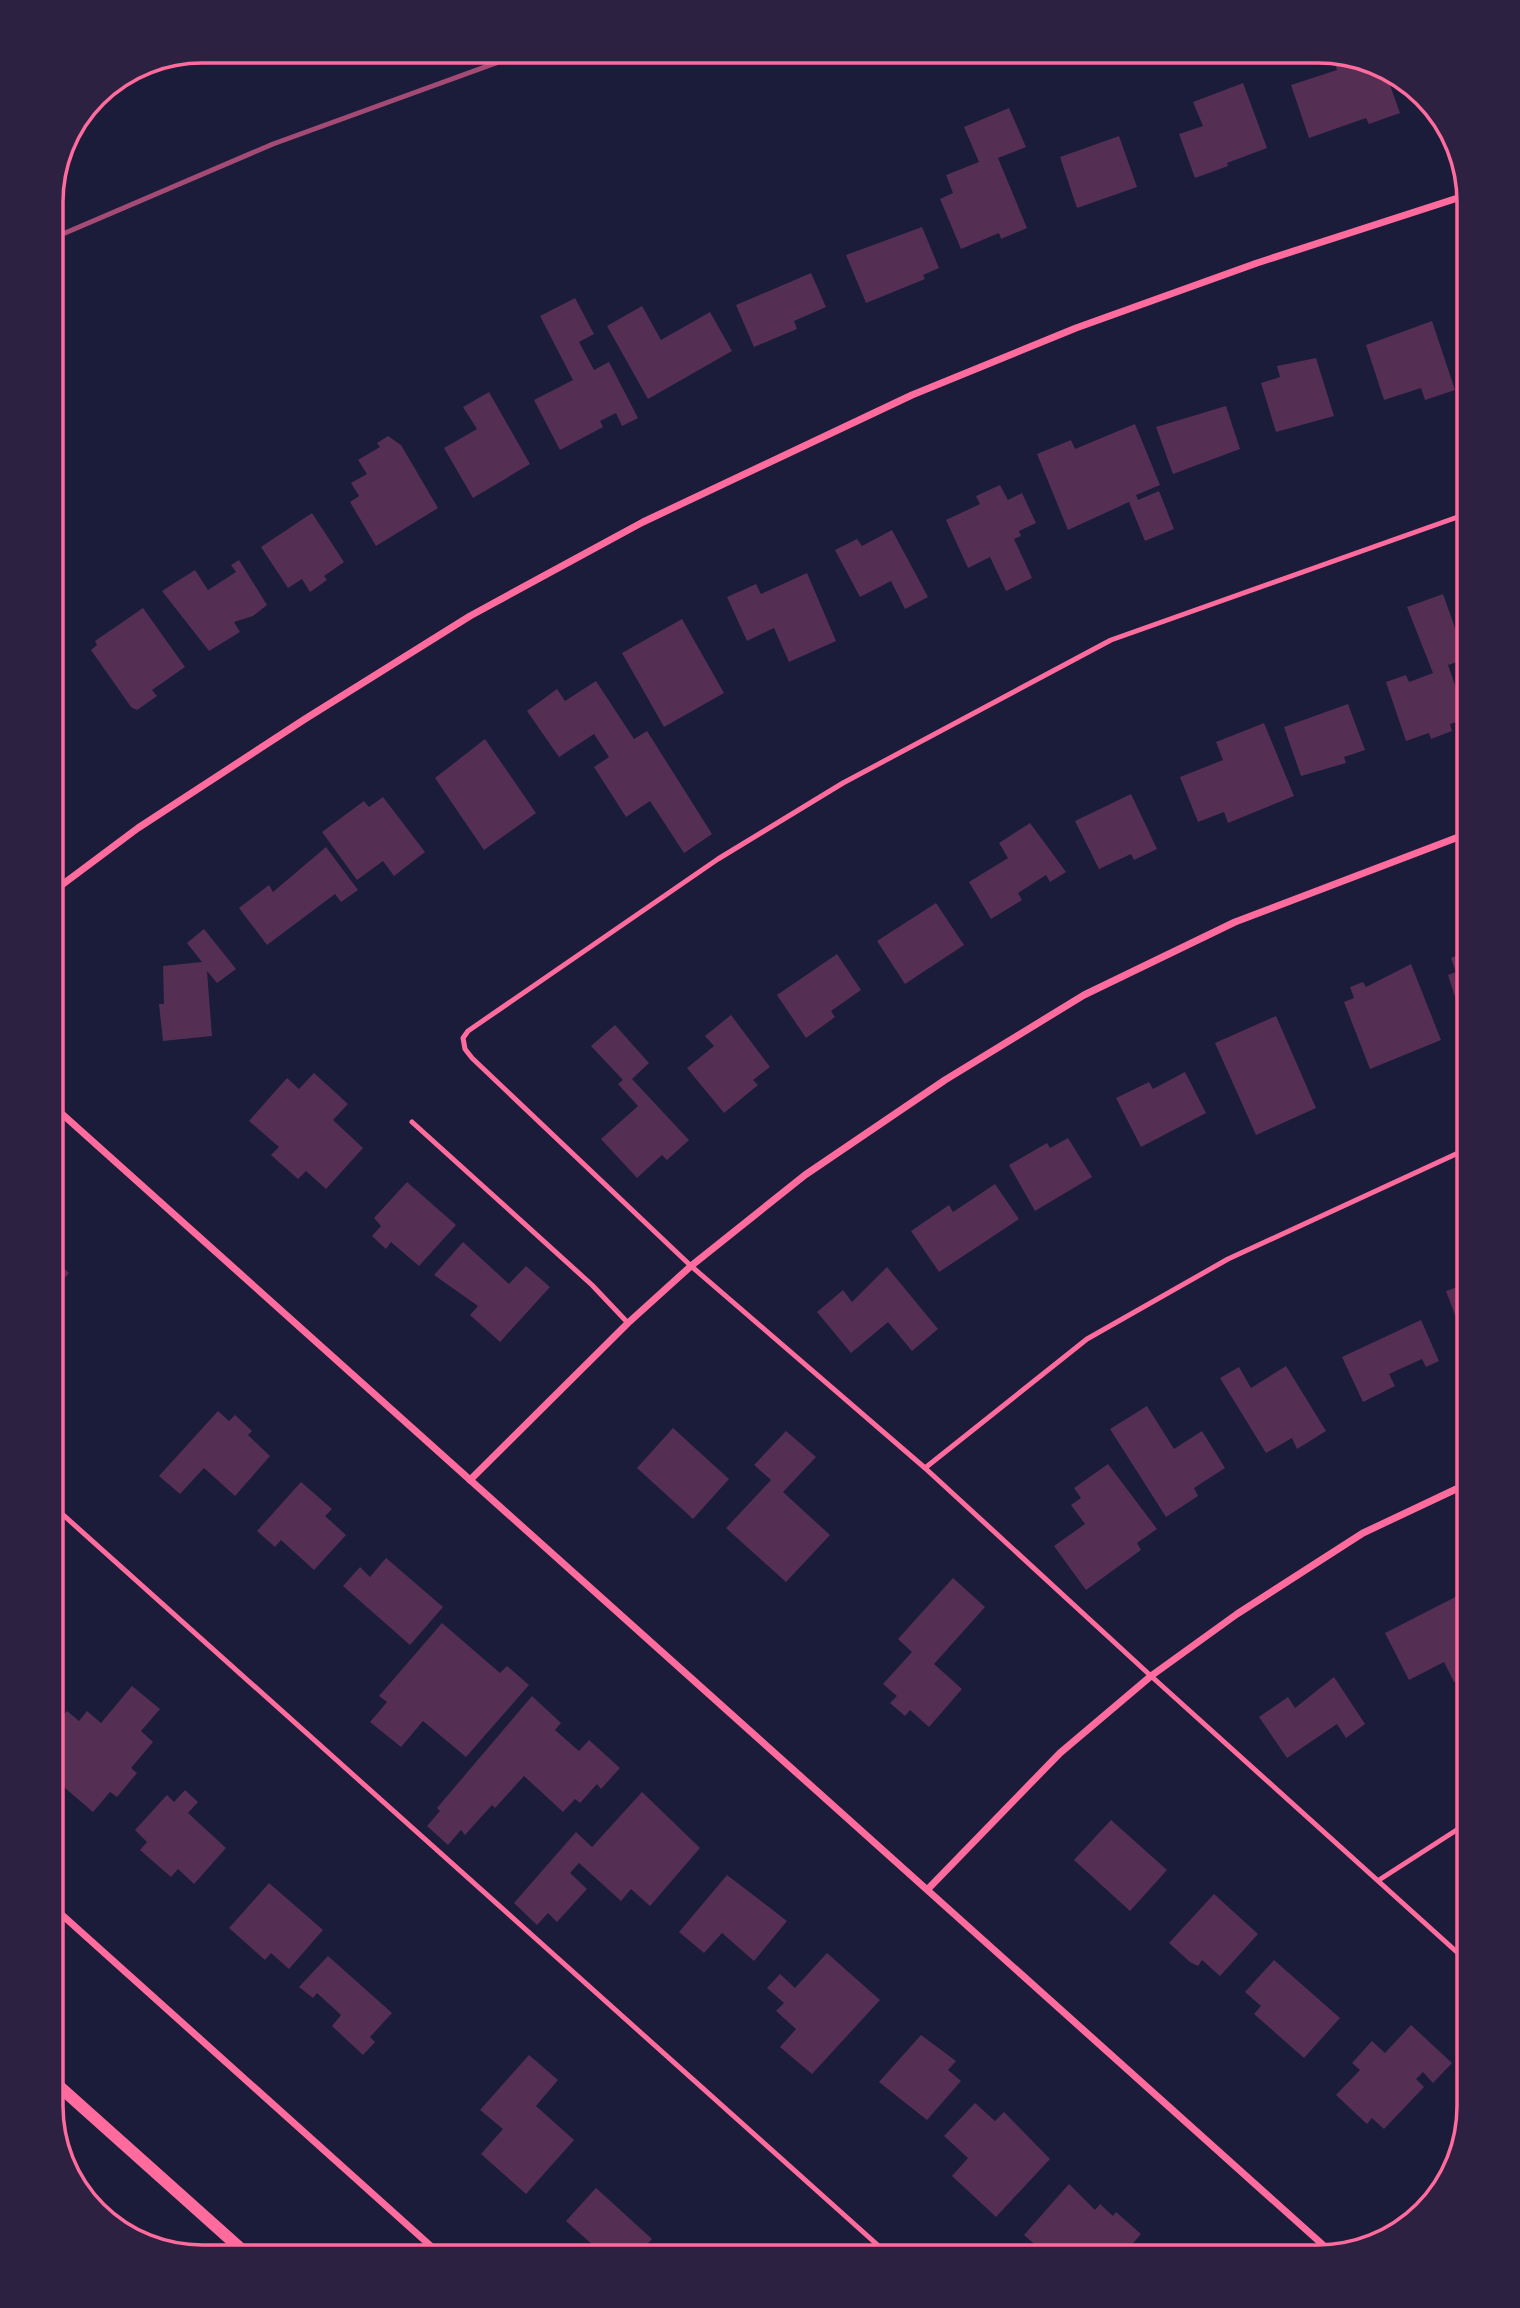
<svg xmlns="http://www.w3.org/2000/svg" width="1520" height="2308" viewBox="0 0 1520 2308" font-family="Jost,sans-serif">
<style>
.building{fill:#542f53}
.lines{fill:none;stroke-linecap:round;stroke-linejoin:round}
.service{stroke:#ff6b9d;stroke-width:5}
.minor{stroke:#ff6b9d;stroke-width:7}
.tertiary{stroke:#ff6b9d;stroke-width:12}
.rail{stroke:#a44b75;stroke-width:5}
.rim{fill:none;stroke:#ff6b9d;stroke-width:3.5}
</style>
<rect width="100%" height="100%" fill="#1b1b3a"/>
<g class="building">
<polygon points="1337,54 1385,71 1400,113 1369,124 1366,118 1309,138 1291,85 1337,70 1332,55"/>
<polygon points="1243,83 1267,148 1227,163 1228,166 1195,178 1179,134 1203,126 1193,102"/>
<polygon points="1009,108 1026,147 998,158 1027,228 1001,239 999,233 961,249 940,199 953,193 946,175 979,162 964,127"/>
<polygon points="1119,136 1137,187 1077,208 1060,157"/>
<polygon points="922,227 939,268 923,275 925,279 866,303 846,255"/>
<polygon points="811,273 826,307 794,321 797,329 754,347 736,305"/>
<polygon points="575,298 594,334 579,342 594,370 609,362 638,418 622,426 616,413 600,421 603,427 560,450 534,400 573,380 540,316"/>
<polygon points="642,306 661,340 710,312 732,351 648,399 607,326"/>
<polygon points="1432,321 1455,390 1425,400 1421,388 1384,400 1366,345"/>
<polygon points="1316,358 1334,416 1276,432 1261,383 1280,377 1277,366"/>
<polygon points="489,392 530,464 473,498 444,448 477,429 463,407"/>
<polygon points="1226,406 1240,449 1173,474 1156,427"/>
<polygon points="1135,424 1160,485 1136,495 1138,500 1159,491 1174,529 1145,541 1129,502 1068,530 1037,454 1071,440 1075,449"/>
<polygon points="388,436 401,445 438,508 376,546 350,502 359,496 351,483 367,474 358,460 380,447 377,443"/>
<polygon points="1000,485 1008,500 1022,493 1036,523 1019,531 1021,536 1014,539 1032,578 1006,591 990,557 968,568 946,520 980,504 976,496"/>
<polygon points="312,513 344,562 324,576 327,580 310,592 302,579 288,588 261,547"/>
<polygon points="892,530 928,597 905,609 891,581 860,597 835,550 857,539 862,546"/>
<polygon points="239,560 267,605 253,616 234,622 240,632 209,651 162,591 195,570 208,590 236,572 231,565"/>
<polygon points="807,573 836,641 789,662 774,628 747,641 727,597 756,584 761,594"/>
<polygon points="1443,594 1466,659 1448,665 1467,719 1450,724 1452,731 1431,739 1429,733 1406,741 1386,682 1406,675 1409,682 1433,673 1407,607"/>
<polygon points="143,608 185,667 152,690 157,696 137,710 131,707 91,650 97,645 95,641"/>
<polygon points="682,619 724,693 664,727 622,653"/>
<polygon points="596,681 634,739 647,731 712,834 684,853 650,801 626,817 594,767 609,757 594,734 559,757 527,711 557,689 565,701"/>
<polygon points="1348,704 1365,750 1344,757 1346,763 1301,776 1284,727"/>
<polygon points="1264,723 1294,796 1228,823 1224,812 1198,822 1180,777 1223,760 1216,742"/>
<polygon points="485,739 536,813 484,850 435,778"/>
<polygon points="1131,794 1157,849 1134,860 1131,854 1099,869 1075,821"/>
<polygon points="383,797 425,852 394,876 383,861 357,880 322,832 364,801 369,807"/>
<polygon points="1030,823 1066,872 1050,882 1046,875 1018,893 1022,900 991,919 969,882 1008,858 999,843"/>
<polygon points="326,847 358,890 341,902 335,894 267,945 239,908 269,885 273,892"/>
<polygon points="936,903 964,945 905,984 877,941"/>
<polygon points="204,929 236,969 217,983 207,971 212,1036 163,1041 159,1004 164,1004 163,966 202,962 187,943"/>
<polygon points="1469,950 1469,1013 1461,1016 1448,975 1456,972 1451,958"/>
<polygon points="837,954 861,990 831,1011 835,1017 806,1038 777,995"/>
<polygon points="1411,964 1441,1040 1370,1069 1344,1002 1354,998 1350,987 1363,982 1366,987"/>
<polygon points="731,1015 770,1067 753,1080 758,1085 724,1113 687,1068 714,1046 705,1036"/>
<polygon points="1276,1016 1316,1108 1256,1135 1215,1043"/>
<polygon points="615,1025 649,1063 632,1079 689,1140 667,1160 662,1155 637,1178 601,1139 638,1106 618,1084 623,1080 591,1046"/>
<polygon points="1185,1072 1206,1113 1141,1147 1116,1098 1149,1082 1153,1089"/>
<polygon points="314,1073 348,1104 333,1120 363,1148 326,1189 306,1171 298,1179 271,1155 279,1147 249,1121 287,1078 299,1089"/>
<polygon points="1068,1138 1092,1177 1035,1211 1009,1165 1047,1143 1050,1148"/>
<polygon points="407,1182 456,1225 419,1266 391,1242 386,1249 372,1236 381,1226 374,1218"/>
<polygon points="995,1184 1019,1219 939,1272 911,1231 949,1205 953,1212"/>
<polygon points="463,1242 509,1284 526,1266 550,1287 500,1342 470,1315 478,1306 434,1275"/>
<polygon points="51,1257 69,1273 51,1293"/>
<polygon points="887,1267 938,1329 912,1351 888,1322 851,1353 817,1312 843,1290 852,1302"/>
<polygon points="1469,1283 1469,1352 1446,1291"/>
<polygon points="1421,1320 1439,1361 1426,1367 1422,1359 1389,1374 1395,1386 1363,1402 1342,1357"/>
<polygon points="1286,1366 1326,1431 1297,1449 1292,1438 1266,1453 1220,1378 1239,1367 1251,1388"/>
<polygon points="1147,1406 1174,1449 1202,1431 1225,1468 1194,1488 1198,1496 1166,1517 1110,1429"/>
<polygon points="218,1411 229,1421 235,1415 252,1431 248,1435 270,1456 235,1496 204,1468 180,1494 159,1476"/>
<polygon points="673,1428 729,1479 693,1519 637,1468"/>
<polygon points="786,1431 816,1457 783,1492 830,1535 786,1582 726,1528 771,1480 754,1465"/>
<polygon points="1108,1464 1157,1529 1137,1543 1141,1550 1086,1590 1054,1546 1085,1524 1071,1505 1081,1498 1074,1488"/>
<polygon points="301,1482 332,1509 325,1516 346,1535 314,1570 281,1540 275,1547 257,1531"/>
<polygon points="386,1558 443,1607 410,1645 343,1586 360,1567 370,1577"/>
<polygon points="953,1578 985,1607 934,1664 962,1689 929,1727 910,1710 905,1716 890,1703 897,1696 883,1684 912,1652 898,1639"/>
<polygon points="1469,1590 1469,1675 1454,1682 1444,1662 1409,1680 1385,1633"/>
<polygon points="442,1623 500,1673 507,1666 529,1685 466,1757 423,1721 401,1747 370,1722 387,1702 379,1696"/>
<polygon points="1334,1677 1365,1724 1346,1738 1337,1724 1287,1758 1259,1717 1288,1697 1295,1708"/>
<polygon points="132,1686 160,1709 141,1731 153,1742 131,1768 137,1773 117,1797 110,1792 93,1812 51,1776 51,1731 67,1711 79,1721 87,1711 101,1723"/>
<polygon points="532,1696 561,1723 555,1730 579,1751 589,1740 620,1768 601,1789 597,1784 580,1803 575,1799 563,1812 524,1776 495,1808 492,1805 465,1835 461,1830 448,1845 427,1826 440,1811 437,1808"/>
<polygon points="185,1790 198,1802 188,1813 226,1848 194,1884 178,1869 171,1877 140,1850 147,1842 135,1830 167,1795 174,1802"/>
<polygon points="642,1792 700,1848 650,1906 631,1889 621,1901 579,1863 570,1873 587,1889 557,1922 548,1913 537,1925 514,1903 576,1832 592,1847"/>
<polygon points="1111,1820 1167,1870 1130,1911 1074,1860"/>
<polygon points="727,1875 787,1921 754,1961 722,1933 704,1953 679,1932"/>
<polygon points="269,1883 323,1930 289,1969 271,1953 265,1960 229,1928"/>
<polygon points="1214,1894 1258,1934 1220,1976 1202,1960 1198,1966 1190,1962 1169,1943"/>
<polygon points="827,1953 880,2000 812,2074 780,2047 796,2029 776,2011 784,2003 767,1988 780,1974 795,1988"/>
<polygon points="328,1956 392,2013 370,2037 375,2042 363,2055 332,2026 341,2015 317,1993 313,1998 299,1987"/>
<polygon points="1274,1960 1340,2018 1304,2058 1254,2014 1261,2006 1245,1992"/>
<polygon points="1411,2025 1452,2063 1433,2083 1423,2072 1416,2079 1424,2087 1384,2129 1372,2118 1367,2124 1336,2095 1360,2070 1352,2063 1372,2041 1385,2053"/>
<polygon points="921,2035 956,2061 948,2070 961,2081 927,2120 879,2082"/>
<polygon points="529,2055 558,2080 536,2106 574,2140 526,2194 481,2154 503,2129 480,2110"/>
<polygon points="975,2103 995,2121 1004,2112 1050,2159 996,2217 952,2176 968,2158 944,2136"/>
<polygon points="1069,2184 1095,2210 1100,2204 1113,2216 1116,2212 1141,2234 1121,2257 1049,2257 1024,2235"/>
<polygon points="596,2188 652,2239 635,2257 595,2257 590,2252 595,2247 566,2221"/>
<polygon points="705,2247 717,2257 696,2257"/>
</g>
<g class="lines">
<g class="service">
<polyline points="412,1122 592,1285 628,1323"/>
<polyline points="925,1468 1087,1339 1228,1259 1469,1148"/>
<polyline points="51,1504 891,2257"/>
<polyline points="1379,1880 1469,1822"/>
<polyline points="1469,1963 1151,1676 925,1468 691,1266 472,1058 465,1049 463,1038 468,1031 718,859 843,783 1111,640 1469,513"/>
</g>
<g class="minor">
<polyline points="51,893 138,828 305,719 470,616 643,522 912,395 1076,328 1257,263 1467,195"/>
<polyline points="51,1104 1332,2253"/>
<polyline points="470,1480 628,1323 691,1266 805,1175 945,1080 1084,995 1235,922 1469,833"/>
<polyline points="928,1889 1060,1753 1151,1676 1237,1614 1363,1533 1469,1483"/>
<polyline points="51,1905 443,2257"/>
</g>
<polyline class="tertiary" points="51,2079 250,2257"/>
<polyline class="rail" points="51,239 273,144 529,51"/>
</g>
<path d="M0 0H1520V2308H0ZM202 63H1318A139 139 0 0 1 1457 202V2106A139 139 0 0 1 1318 2245H202A139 139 0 0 1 63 2106V202A139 139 0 0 1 202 63Z" fill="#2d2142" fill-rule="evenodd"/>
<path class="rim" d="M202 63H1318A139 139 0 0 1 1457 202V2106A139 139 0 0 1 1318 2245H202A139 139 0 0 1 63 2106V202A139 139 0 0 1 202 63Z"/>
</svg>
